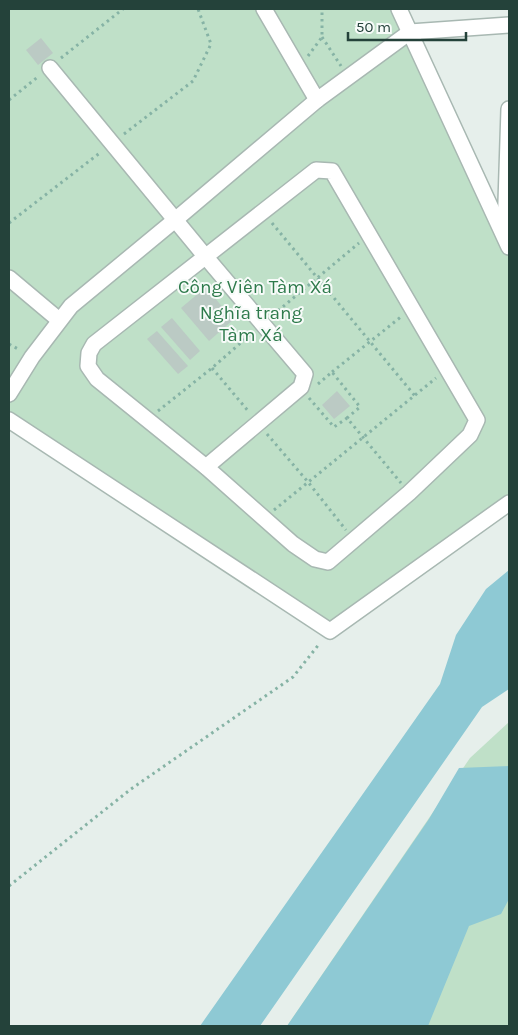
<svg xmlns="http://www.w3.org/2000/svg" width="518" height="1035" viewBox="0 0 518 1035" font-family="Karla,sans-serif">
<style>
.green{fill:#bfe0c8}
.water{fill:#8ec9d4}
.building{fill:#bbcac4}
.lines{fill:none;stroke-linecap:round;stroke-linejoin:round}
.minor-casing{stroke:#a8b8b2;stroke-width:18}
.path{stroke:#86b3a5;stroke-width:3;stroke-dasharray:2.5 4;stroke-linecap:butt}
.minor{stroke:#fff;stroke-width:15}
.labels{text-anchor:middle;stroke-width:4;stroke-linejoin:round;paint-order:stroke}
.park-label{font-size:19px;fill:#2d7a4b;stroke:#f7fbf9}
</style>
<rect width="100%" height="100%" fill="#e6efeb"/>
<g class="green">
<polygon points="9,9 399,9 509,250 509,503 330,631 9,420"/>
<polygon points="509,722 509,1026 287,1026 470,758"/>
</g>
<g class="water">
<polygon points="509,570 509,689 482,707 260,1026 200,1026 440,684 456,635 486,589"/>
<polygon points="509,766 509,899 501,914 469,926 428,1026 287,1026 429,819 459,768"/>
</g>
<g class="building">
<polygon points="41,38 53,53 38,65 26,50"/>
<polygon points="206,287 233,320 209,341 181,308"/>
<polygon points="172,318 200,351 190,360 161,327"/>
<polygon points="157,331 188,366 178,374 147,339"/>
<polygon points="337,391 350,406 334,419 322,405"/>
</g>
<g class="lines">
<defs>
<g id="minor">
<polyline points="264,9 317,100"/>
<polyline points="399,9 509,247"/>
<polyline points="50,68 205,256 305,374 301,387 206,467"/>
<polygon points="316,170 332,171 477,420 470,435 409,493 328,562 315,559 293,544 206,467 97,379 88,366 89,353 94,344"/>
<polyline points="505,233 509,109"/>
<polyline points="9,278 59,320"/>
<polyline points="9,394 32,357 71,306 175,220 317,100 410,32 509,25"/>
<polyline points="9,420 330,631 509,503"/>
</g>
</defs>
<use href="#minor" class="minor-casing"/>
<g class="path">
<polyline points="322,37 341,66"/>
<polyline points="308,56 322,37 322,9"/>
<polyline points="61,58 123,9"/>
<polyline points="9,100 39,76"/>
<polyline points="124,134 193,81 211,44 198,9"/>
<polyline points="9,223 101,152"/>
<polyline points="272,223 415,396"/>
<polyline points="273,315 359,243"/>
<polyline points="9,344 20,350"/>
<polyline points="212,368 249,412"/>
<polyline points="332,372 402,316"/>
<polyline points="318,384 332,372 360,407 347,418"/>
<polyline points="309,398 334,427 347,418 401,483"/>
<polyline points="158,411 212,368 252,333"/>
<polyline points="267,434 308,482 346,530"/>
<polyline points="274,510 436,378"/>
<polyline points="9,886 131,789 293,677 320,643"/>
</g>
<use href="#minor" class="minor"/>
</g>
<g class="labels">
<g class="park-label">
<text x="255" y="293">Công Viên Tàm Xá</text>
<text x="251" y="319">Nghĩa trang<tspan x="251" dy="22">Tàm Xá</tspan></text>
</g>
</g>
<rect width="518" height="1035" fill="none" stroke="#24423a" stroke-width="20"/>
<path d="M348 32v8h118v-8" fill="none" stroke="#24423a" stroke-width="2.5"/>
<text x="356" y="32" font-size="15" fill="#24423a" stroke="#f7fbf9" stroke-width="4" paint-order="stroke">50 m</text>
</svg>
